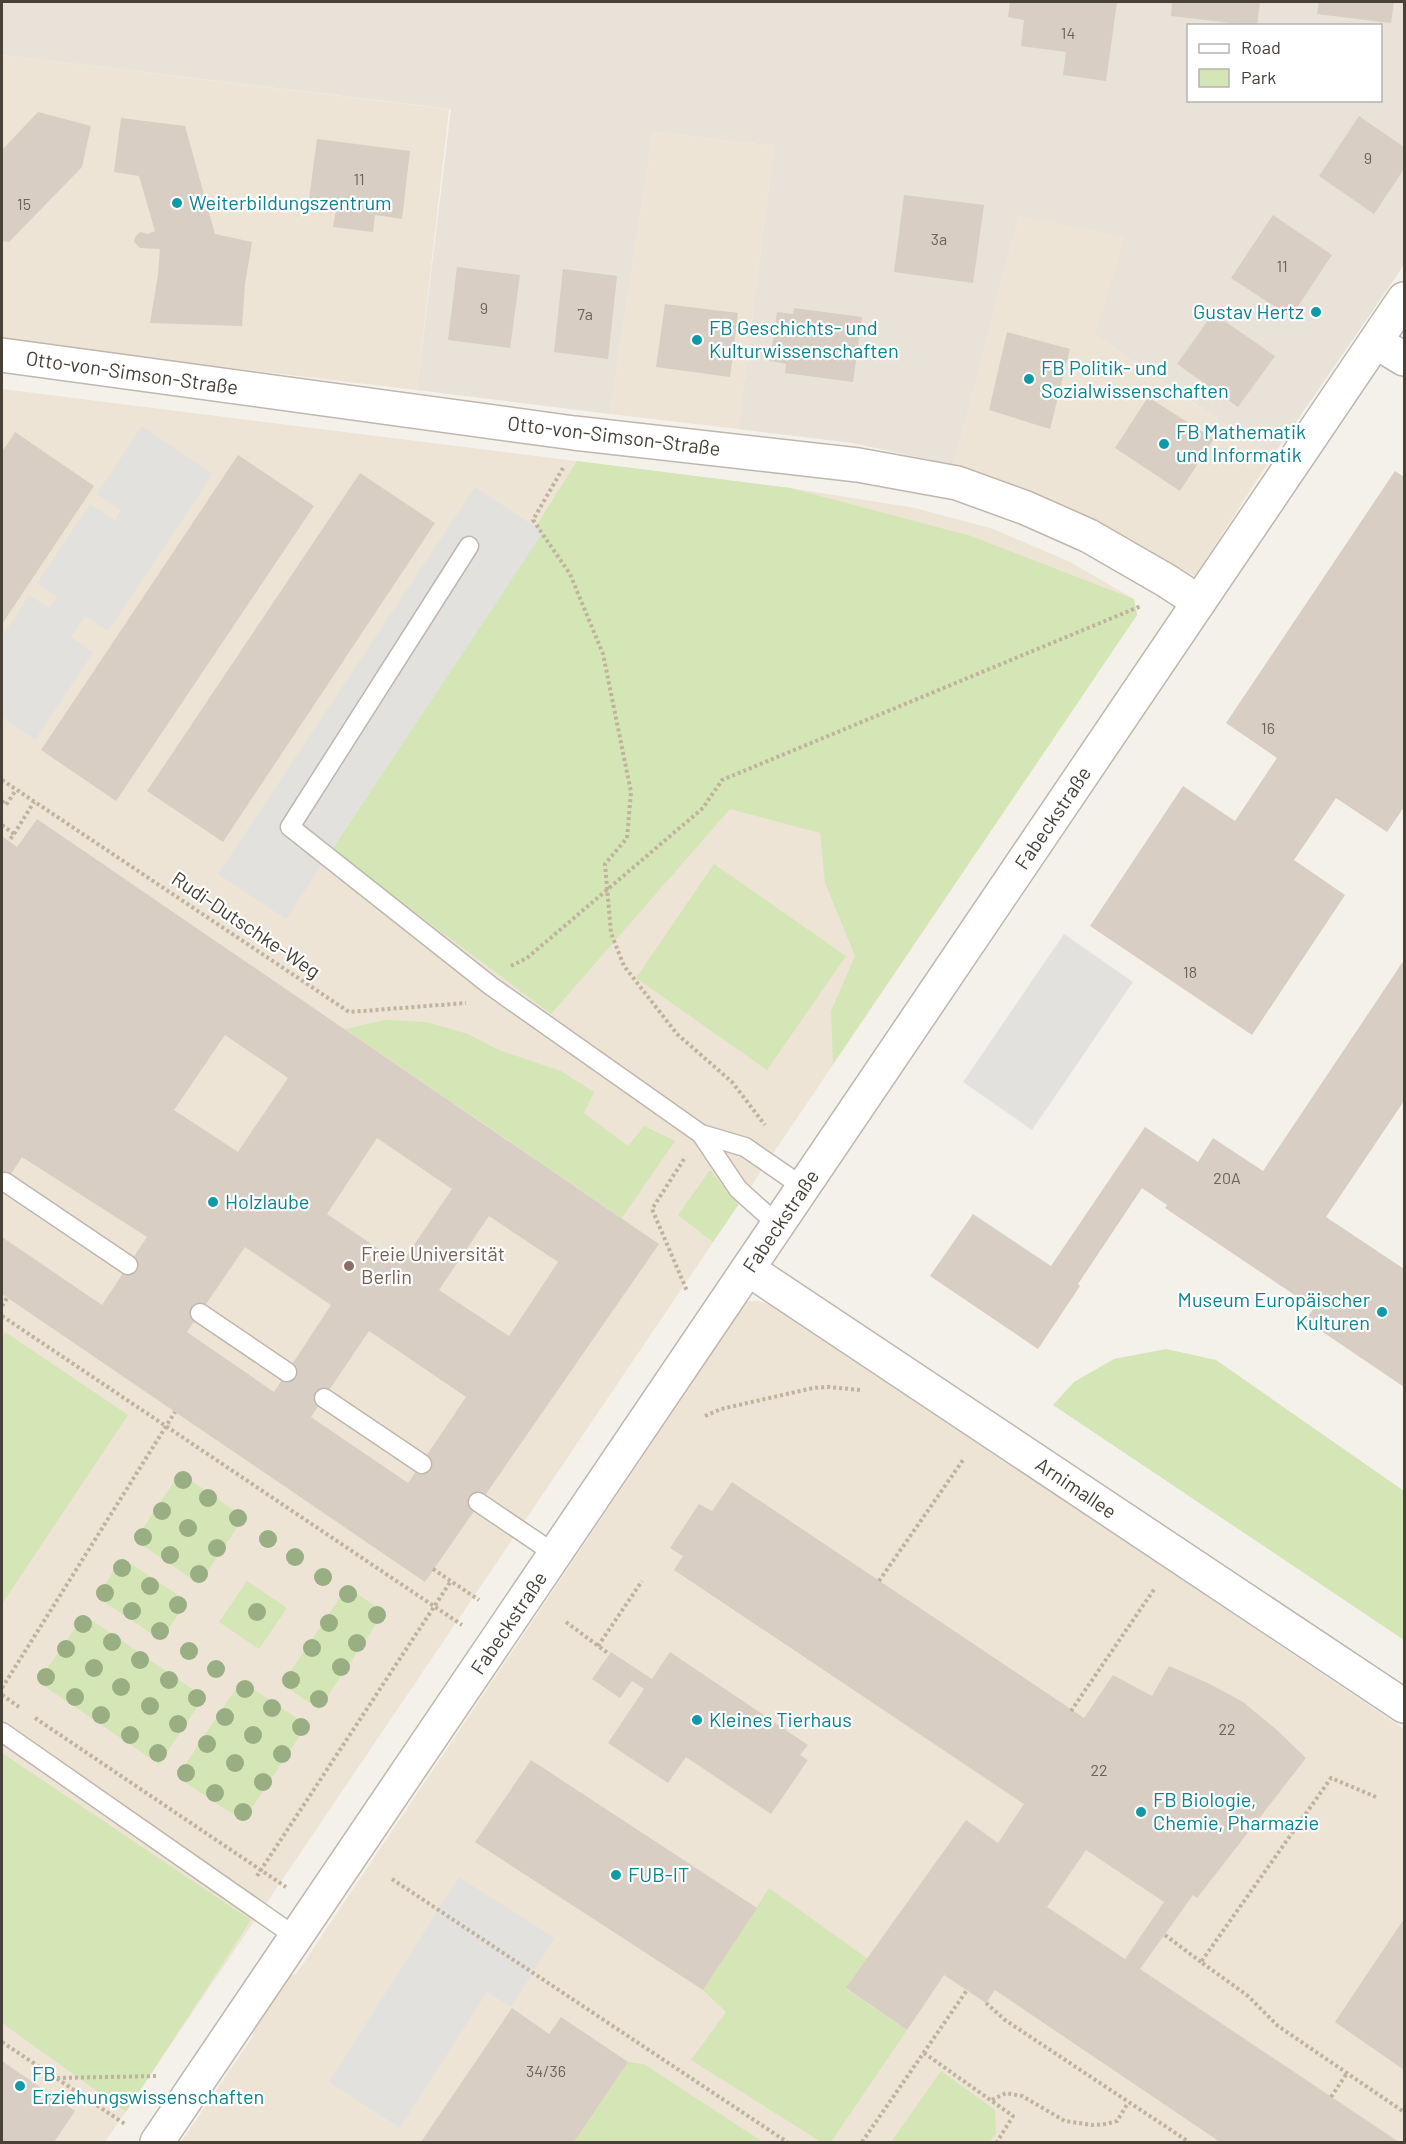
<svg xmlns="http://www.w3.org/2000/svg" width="1406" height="2144" viewBox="0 0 1406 2144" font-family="Barlow,sans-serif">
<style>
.residential{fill:#e8e2d8;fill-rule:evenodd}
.education{fill:#ede4d5}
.green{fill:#d4e6b5}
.parking{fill:#e3e1de}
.building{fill:#d8cec3;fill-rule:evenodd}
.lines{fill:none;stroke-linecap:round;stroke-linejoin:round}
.lane-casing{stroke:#bfb7ad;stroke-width:21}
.street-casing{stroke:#bfb7ad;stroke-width:36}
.path{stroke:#c1b29e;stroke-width:4;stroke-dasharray:3 3;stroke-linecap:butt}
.lane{stroke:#fff;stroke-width:18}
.street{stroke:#fff;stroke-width:33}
.tree{fill:#99ae82}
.culture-dot{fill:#0f9aa8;stroke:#fff;stroke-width:2}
.education-dot{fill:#8d6e63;stroke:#fff;stroke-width:2}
.labels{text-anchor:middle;stroke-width:4.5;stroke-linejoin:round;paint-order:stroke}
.number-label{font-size:16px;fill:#6c645b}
.culture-label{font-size:20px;fill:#0d838f;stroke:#fff;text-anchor:start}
.street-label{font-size:20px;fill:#484138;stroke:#fff}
.education-label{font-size:20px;fill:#785e54;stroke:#fff;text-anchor:start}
</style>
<rect width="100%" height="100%" fill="#f4f0ea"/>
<path class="residential" d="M2 2H1404V265L1272 457 1095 335 1019 216 954 465 852 443 738 429 774 146 653 132 610 414 417 390 451 109 2 55ZM1188 26H1380V100H1188Z"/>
<g class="education">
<polygon points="2,55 449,109 417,390 2,341"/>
<polygon points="653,132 774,146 738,429 610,414"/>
<polygon points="1019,216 1125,237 1095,335 1272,457 1195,576 1083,517 1020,488 954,465"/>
<polygon points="2,389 790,488 915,508 993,529 1070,562 1134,599 1137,615 105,2142 2,2142"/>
<polygon points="750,1301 759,1301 778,1307 1404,1729 1404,2142 181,2142 253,2036 249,2021 279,1977 296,1974 707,1361 704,1347 741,1304"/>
</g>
<g class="green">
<polygon points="577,461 790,488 971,536 1134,599 1137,615 833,1064 831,1011 855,956 825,883 820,833 730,809 551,1014 332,850"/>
<polygon points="714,864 846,956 767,1070 636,978"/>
<polygon points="385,1020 426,1022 468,1034 499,1050 561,1071 594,1092 584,1113 628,1146 644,1126 675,1141 622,1218 345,1029"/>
<polygon points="710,1170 738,1205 713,1242 678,1215"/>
<polygon points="5,1332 128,1415 2,1604 2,1337"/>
<polygon points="1166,1349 1216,1360 1404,1491 1404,1640 1053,1405 1074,1382 1114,1359"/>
<polygon points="180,1473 244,1517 199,1584 135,1540"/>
<polygon points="122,1558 187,1601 161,1640 97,1597"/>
<polygon points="247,1581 287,1608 259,1649 219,1622"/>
<polygon points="347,1587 384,1612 319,1709 282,1684"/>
<polygon points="84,1615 204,1697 159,1764 38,1682"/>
<polygon points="241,1681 307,1725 243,1821 177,1777"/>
<polygon points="2,1753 251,1920 126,2112 2,2023"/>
<polygon points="769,1888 868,1959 846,1989 907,2030 831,2142 821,2142 691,2060 726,2012 703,1990"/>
<polygon points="628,2062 644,2064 763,2142 574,2142"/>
<polygon points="941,2071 995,2110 996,2133 990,2142 891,2142"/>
</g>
<g class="parking">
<polygon points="142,426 213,474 108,631 85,616 71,637 93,653 35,740 2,717 2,637 29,595 49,608 57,597 37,583 90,504 115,520 121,510 97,494"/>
<polygon points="475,487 543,532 286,919 218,874"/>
<polygon points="1064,934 1133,982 1032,1130 963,1082"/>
<polygon points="459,1877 555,1938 511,2007 487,1992 400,2128 329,2082"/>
</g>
<g class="building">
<polygon points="1010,2 1117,2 1106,81 1063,75 1066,52 1021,46 1024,20 1008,17"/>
<polygon points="1172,2 1260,2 1257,26 1171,16"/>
<polygon points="1319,2 1394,2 1391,23 1317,14"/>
<polygon points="38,112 91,126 82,167 9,242 2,241 2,150"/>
<polygon points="1359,116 1404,147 1404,169 1374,214 1319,176"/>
<polygon points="121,118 185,126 215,234 252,242 245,284 242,326 150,323 158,275 160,249 140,248 134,242 135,237 140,232 148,234 155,231 139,176 114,172"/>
<polygon points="317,139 410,151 402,219 375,215 373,232 333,227 336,210 308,207"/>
<polygon points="904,195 984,205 973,283 894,272"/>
<polygon points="1273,215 1332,255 1291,317 1231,278"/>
<polygon points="457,267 520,275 510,348 448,340"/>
<polygon points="563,269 617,276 608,359 554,352"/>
<polygon points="665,304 738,313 730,377 656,367"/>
<polygon points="794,308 862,317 853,382 785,373 786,364 770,361 777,312 793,314"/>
<polygon points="1213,313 1275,356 1238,407 1177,364"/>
<polygon points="1007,332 1070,349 1050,429 989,410"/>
<polygon points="1148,397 1214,439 1180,491 1115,448"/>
<polygon points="15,432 94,486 2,624 2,452"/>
<polygon points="238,455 314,506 116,801 41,750"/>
<polygon points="1395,471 1404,477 1404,807 1387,832 1336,798 1294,860 1345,895 1252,1035 1090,926 1183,786 1235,821 1277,758 1226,723"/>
<polygon points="360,473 435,523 223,842 147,791"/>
<path d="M37 819 659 1244 425 1582 2 1294V1237L102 1305 147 1237 22 1157 2 1188V836L17 847ZM225 1035 288 1078 238 1152 174 1110ZM377 1138 452 1189 401 1264 327 1214ZM489 1216 558 1262 509 1336 439 1290ZM245 1247 331 1305 274 1392 187 1332ZM369 1331 466 1397 408 1483 311 1417Z"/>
<polygon points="1404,960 1404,1101 1326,1217 1404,1269 1404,1387 1305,1320 1314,1308 1165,1208 1167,1205 1142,1188 1078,1284 1080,1286 1038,1349 930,1276 973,1214 1051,1266 1145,1127 1198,1162 1213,1138 1263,1171"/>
<path d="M732 1482 1084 1718 1113 1675 1152 1696 1169 1666 1210 1684 1243 1702 1278 1731 1306 1758 1197 1898 1193 1895 1140 1969 1399 2142H1220L995 1990 986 2003 944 1975 907 2030 846 1988 966 1820 998 1843 1024 1804 674 1570 683 1556 670 1548 699 1504 712 1511ZM1086 1850 1164 1902 1125 1959 1047 1907Z"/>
<polygon points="611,1652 652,1679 670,1652 808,1745 800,1755 808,1760 771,1814 686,1757 668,1783 608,1743 644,1689 632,1681 620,1698 592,1679"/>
<polygon points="531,1760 757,1908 703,1990 475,1842"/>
<polygon points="1404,1919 1404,2070 1335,2022"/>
<polygon points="512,2008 549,2034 561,2017 628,2062 574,2142 421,2142"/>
<polygon points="2,2061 75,2111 54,2142 2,2142"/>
</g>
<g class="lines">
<defs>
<g id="lane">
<polyline points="469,546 290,827 491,986 701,1134 745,1147 803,1187"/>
<polyline points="701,1134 738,1189 778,1225"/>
<polyline points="5,1182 128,1265"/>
<polyline points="200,1313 287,1372"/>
<polyline points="324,1398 422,1464"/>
<polyline points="478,1502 555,1554"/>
<polyline points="2,1732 296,1937"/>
</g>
<g id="street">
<polyline points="1376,342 1404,359"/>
<polyline points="2,355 574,433 858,465 957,483 1026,508 1089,536 1167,581 1199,602"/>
<polyline points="748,1269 1404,1706"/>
<polyline points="157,2142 1404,299"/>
</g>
</defs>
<use href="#lane" class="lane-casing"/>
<use href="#street" class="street-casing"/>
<g class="path">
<polyline points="563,468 533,520 570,574 603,654 631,792 627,838 605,864 611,933 624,966 677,1034 732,1082 765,1125"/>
<polyline points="2,780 349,1012 466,1003"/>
<polyline points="2,801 6,805 16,790"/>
<polyline points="2,825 14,834 9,841"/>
<polyline points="14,834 34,802"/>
<polyline points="511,966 527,958 703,808 722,780 1141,606"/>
<polyline points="684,1159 652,1209 687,1291"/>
<polyline points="2,1306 7,1298"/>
<polyline points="2,1316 462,1625"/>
<polyline points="705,1416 721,1409 813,1388 829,1387 860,1390"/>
<polyline points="433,1569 479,1600"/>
<polyline points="879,1581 963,1460"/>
<polyline points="566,1622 609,1654"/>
<polyline points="598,1646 642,1581"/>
<polyline points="2,1688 175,1412"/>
<polyline points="2,1695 19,1707"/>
<polyline points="1071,1711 1155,1588"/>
<polyline points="35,1718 286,1887"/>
<polyline points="1376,1797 1331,1778 1201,1962 1248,1996 1278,2026 1404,2112"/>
<polyline points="257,1876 451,1581"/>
<polyline points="392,1879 787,2142"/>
<polyline points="1165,1935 1201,1962"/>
<polyline points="986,2003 1005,2020 1189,2142"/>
<polyline points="2,2042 125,2124"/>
<polyline points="924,2053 1013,2116 997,2142"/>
<polyline points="57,2078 158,2076"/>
<polyline points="1331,2097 1347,2073"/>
<polyline points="992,2100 1006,2093 1022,2096 1065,2121 1092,2125 1106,2124 1117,2121 1128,2103"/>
<polyline points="862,2142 967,1990"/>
</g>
<use href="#lane" class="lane"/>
<use href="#street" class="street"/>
</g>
<g class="tree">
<circle cx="183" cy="1480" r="9"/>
<circle cx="208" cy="1498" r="9"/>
<circle cx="162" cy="1511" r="9"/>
<circle cx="238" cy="1518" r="9"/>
<circle cx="188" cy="1528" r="9"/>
<circle cx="143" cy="1537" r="9"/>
<circle cx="268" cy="1539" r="9"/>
<circle cx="217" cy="1548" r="9"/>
<circle cx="170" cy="1555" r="9"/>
<circle cx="295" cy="1557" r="9"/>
<circle cx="122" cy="1568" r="9"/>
<circle cx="199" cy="1574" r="9"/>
<circle cx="323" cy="1577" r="9"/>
<circle cx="150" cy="1586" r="9"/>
<circle cx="105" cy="1593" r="9"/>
<circle cx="348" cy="1594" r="9"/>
<circle cx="178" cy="1605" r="9"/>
<circle cx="132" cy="1611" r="9"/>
<circle cx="257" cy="1612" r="9"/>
<circle cx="377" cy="1615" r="9"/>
<circle cx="329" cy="1623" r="9"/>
<circle cx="83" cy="1624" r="9"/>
<circle cx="160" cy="1631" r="9"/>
<circle cx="112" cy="1642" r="9"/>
<circle cx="357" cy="1643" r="9"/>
<circle cx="312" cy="1648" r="9"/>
<circle cx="66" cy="1649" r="9"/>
<circle cx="189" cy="1651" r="9"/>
<circle cx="140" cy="1660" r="9"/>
<circle cx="341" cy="1667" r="9"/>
<circle cx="94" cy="1668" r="9"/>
<circle cx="216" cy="1669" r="9"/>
<circle cx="46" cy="1677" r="9"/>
<circle cx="169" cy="1680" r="9"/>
<circle cx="291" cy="1680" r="9"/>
<circle cx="121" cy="1687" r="9"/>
<circle cx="245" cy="1689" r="9"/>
<circle cx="75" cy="1697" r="9"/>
<circle cx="197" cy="1698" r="9"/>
<circle cx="319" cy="1699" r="9"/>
<circle cx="150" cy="1706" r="9"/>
<circle cx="272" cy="1708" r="9"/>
<circle cx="101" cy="1715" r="9"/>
<circle cx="225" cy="1717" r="9"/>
<circle cx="178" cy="1724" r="9"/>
<circle cx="301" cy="1727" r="9"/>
<circle cx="130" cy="1735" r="9"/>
<circle cx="253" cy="1735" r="9"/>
<circle cx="207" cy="1744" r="9"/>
<circle cx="158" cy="1753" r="9"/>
<circle cx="282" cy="1754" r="9"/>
<circle cx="235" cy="1763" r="9"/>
<circle cx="186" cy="1773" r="9"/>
<circle cx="263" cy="1782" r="9"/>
<circle cx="215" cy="1793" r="9"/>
<circle cx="243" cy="1812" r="9"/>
</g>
<g class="culture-dot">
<circle cx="177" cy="203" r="6"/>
<circle cx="1316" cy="312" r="6"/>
<circle cx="697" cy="340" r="6"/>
<circle cx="1029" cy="379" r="6"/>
<circle cx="1164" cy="444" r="6"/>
<circle cx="213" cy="1202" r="6"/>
<circle cx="1382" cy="1312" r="6"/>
<circle cx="697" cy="1720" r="6"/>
<circle cx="1141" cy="1812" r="6"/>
<circle cx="616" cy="1875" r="6"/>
<circle cx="20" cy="2086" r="6"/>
</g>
<circle class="education-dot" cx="349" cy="1266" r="6"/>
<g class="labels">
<g class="number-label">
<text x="1068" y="39">14</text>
<text x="1368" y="164">9</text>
<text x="359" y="185">11</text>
<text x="24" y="210">15</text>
<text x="939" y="245">3a</text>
<text x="1282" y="272">11</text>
<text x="484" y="314">9</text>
<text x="585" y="320">7a</text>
<text x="1268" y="734">16</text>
<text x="1190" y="978">18</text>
<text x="1227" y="1184">20A</text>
<text x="1227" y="1735">22</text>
<text x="1099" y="1776">22</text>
<text x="546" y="2077">34/36</text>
</g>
<g class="culture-label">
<text x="189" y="210">Weiterbildungszentrum</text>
<text x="1304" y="319" text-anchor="end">Gustav Hertz</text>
<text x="709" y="335">FB Geschichts- und<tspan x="709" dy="23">Kulturwissenschaften</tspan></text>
<text x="1041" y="375">FB Politik- und<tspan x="1041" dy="23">Sozialwissenschaften</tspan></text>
<text x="1176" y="439">FB Mathematik<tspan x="1176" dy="23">und Informatik</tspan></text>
<text x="225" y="1209">Holzlaube</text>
<text x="1370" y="1307" text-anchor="end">Museum Europäischer<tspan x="1370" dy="23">Kulturen</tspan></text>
<text x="709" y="1727">Kleines Tierhaus</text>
<text x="1153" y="1807">FB Biologie,<tspan x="1153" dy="23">Chemie, Pharmazie</tspan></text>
<text x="628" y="1882">FUB-IT</text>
<text x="32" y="2081">FB<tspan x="32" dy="23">Erziehungswissenschaften</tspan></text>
</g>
<g class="street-label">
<text transform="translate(132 373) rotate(8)" y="7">Otto-von-Simson-Straße</text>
<text transform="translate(614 436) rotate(7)" y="7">Otto-von-Simson-Straße</text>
<text transform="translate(1053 818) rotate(-56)" y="7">Fabeckstraße</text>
<text transform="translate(246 925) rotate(34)" y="7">Rudi-Dutschke-Weg</text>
<text transform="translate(781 1221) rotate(-56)" y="7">Fabeckstraße</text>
<text transform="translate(1076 1488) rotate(34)" y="7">Arnimallee</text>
<text transform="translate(509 1623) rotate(-56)" y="7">Fabeckstraße</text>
</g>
<g class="education-label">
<text x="361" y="1261">Freie Universität<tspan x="361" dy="23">Berlin</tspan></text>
</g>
</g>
<rect width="1406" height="2144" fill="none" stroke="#484138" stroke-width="6"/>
<rect x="1187" y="24" width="195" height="78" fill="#ffffff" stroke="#b6b3af" stroke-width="1.5"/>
<rect x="1199" y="44" width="30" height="9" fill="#ffffff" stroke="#b6b3af" stroke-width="1.5"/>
<text x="1241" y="54" font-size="18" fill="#484138">Road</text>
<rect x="1199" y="69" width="30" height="18" fill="#d4e6b5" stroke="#b6b3af" stroke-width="1.5"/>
<text x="1241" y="84" font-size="18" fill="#484138">Park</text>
</svg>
